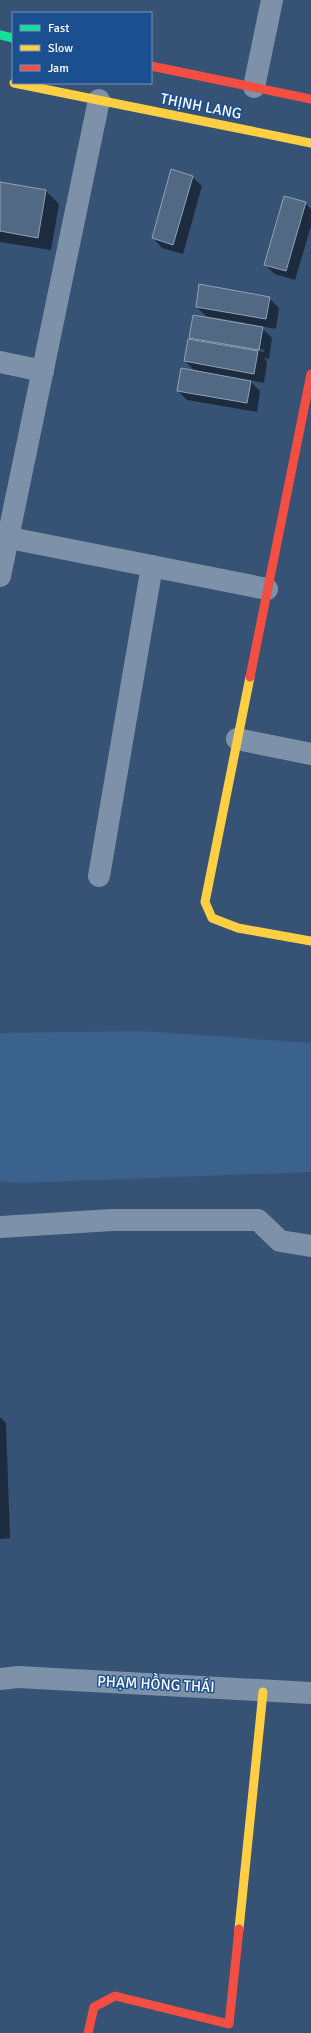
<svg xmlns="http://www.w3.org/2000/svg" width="311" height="2033" viewBox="0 0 311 2033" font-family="Signika,sans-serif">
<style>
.water{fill:#3b618d}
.shadow{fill:#0007;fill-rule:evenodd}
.building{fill:#526984;stroke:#92a2b6}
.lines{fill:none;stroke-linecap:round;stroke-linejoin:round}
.street{stroke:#7d92a8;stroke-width:22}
.fast{stroke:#16e098;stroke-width:9}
.slow{stroke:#ffcf43;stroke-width:9}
.jam{stroke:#f24e42;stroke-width:9}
.labels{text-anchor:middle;stroke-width:3;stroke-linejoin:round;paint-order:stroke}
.street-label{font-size:15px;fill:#fff;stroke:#1b4f8f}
</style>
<rect width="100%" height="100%" fill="#365274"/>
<polygon class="water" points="142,1031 311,1043 311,1172 21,1183 0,1181 0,1033"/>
<g class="shadow">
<polygon points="192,177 202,186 183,254 162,248 153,238"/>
<polygon points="0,183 46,191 59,204 51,250 0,242"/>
<polygon points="305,203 311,209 311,226 295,280 275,274 265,265"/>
<path d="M269 298 279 308 276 329 260 326 272 338 269 359 264 358 267 362 264 383 249 380 260 391 257 412 187 400 178 391 196 372 185 361 194 341 190 337 244 325 245 323 206 316 197 307ZM200 338 265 350 264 352 200 340Z"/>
<polygon points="0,1417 6,1423 10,1538 0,1539"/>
</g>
<g class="building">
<polygon points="171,169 193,176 173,245 152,238"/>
<polygon points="0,182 46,190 38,238 0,231"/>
<polygon points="284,196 306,202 286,271 264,265"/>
<polygon points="199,284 270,297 266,319 196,307"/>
<polygon points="193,315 263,327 259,350 189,338"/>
<polygon points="188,339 258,351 254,374 184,361"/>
<polygon points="181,368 251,381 247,403 177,391"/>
</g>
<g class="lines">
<g class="street">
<polyline points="254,87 272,0"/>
<polyline points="0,362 43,371"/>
<polyline points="0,536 267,589"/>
<polyline points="0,576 99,100"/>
<polyline points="237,739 311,754"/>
<polyline points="99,876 152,566"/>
<polyline points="0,1227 112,1220 258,1220 280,1241 311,1246"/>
<polyline points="0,1679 18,1677 311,1693"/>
</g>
<polyline class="fast" points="0,35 13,38"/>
<g class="slow">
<polyline points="14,83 311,143"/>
<polyline points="250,677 205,902 212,918 238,928 311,941"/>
<polyline points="239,1929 263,1692"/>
</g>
<g class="jam">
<polyline points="151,66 311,99"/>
<polyline points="250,677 311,374"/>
<polyline points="88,2033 94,2007 115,1996 229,2024 239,1929"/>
</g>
</g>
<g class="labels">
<g class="street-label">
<text transform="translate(201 106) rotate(11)" y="5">THỊNH LANG</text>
<text transform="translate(156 1684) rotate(3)" y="5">PHẠM HỒNG THÁI</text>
</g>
</g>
<rect x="12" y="12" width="140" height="72" fill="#1b4f8f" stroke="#7695bc"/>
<rect x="20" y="25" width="20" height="6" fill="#16e098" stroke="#7695bc"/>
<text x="48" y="32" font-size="12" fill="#ffffff">Fast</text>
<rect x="20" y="45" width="20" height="6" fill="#ffcf43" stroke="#7695bc"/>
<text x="48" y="52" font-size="12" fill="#ffffff">Slow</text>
<rect x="20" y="65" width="20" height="6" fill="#f24e42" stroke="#7695bc"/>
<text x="48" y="72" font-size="12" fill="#ffffff">Jam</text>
</svg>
